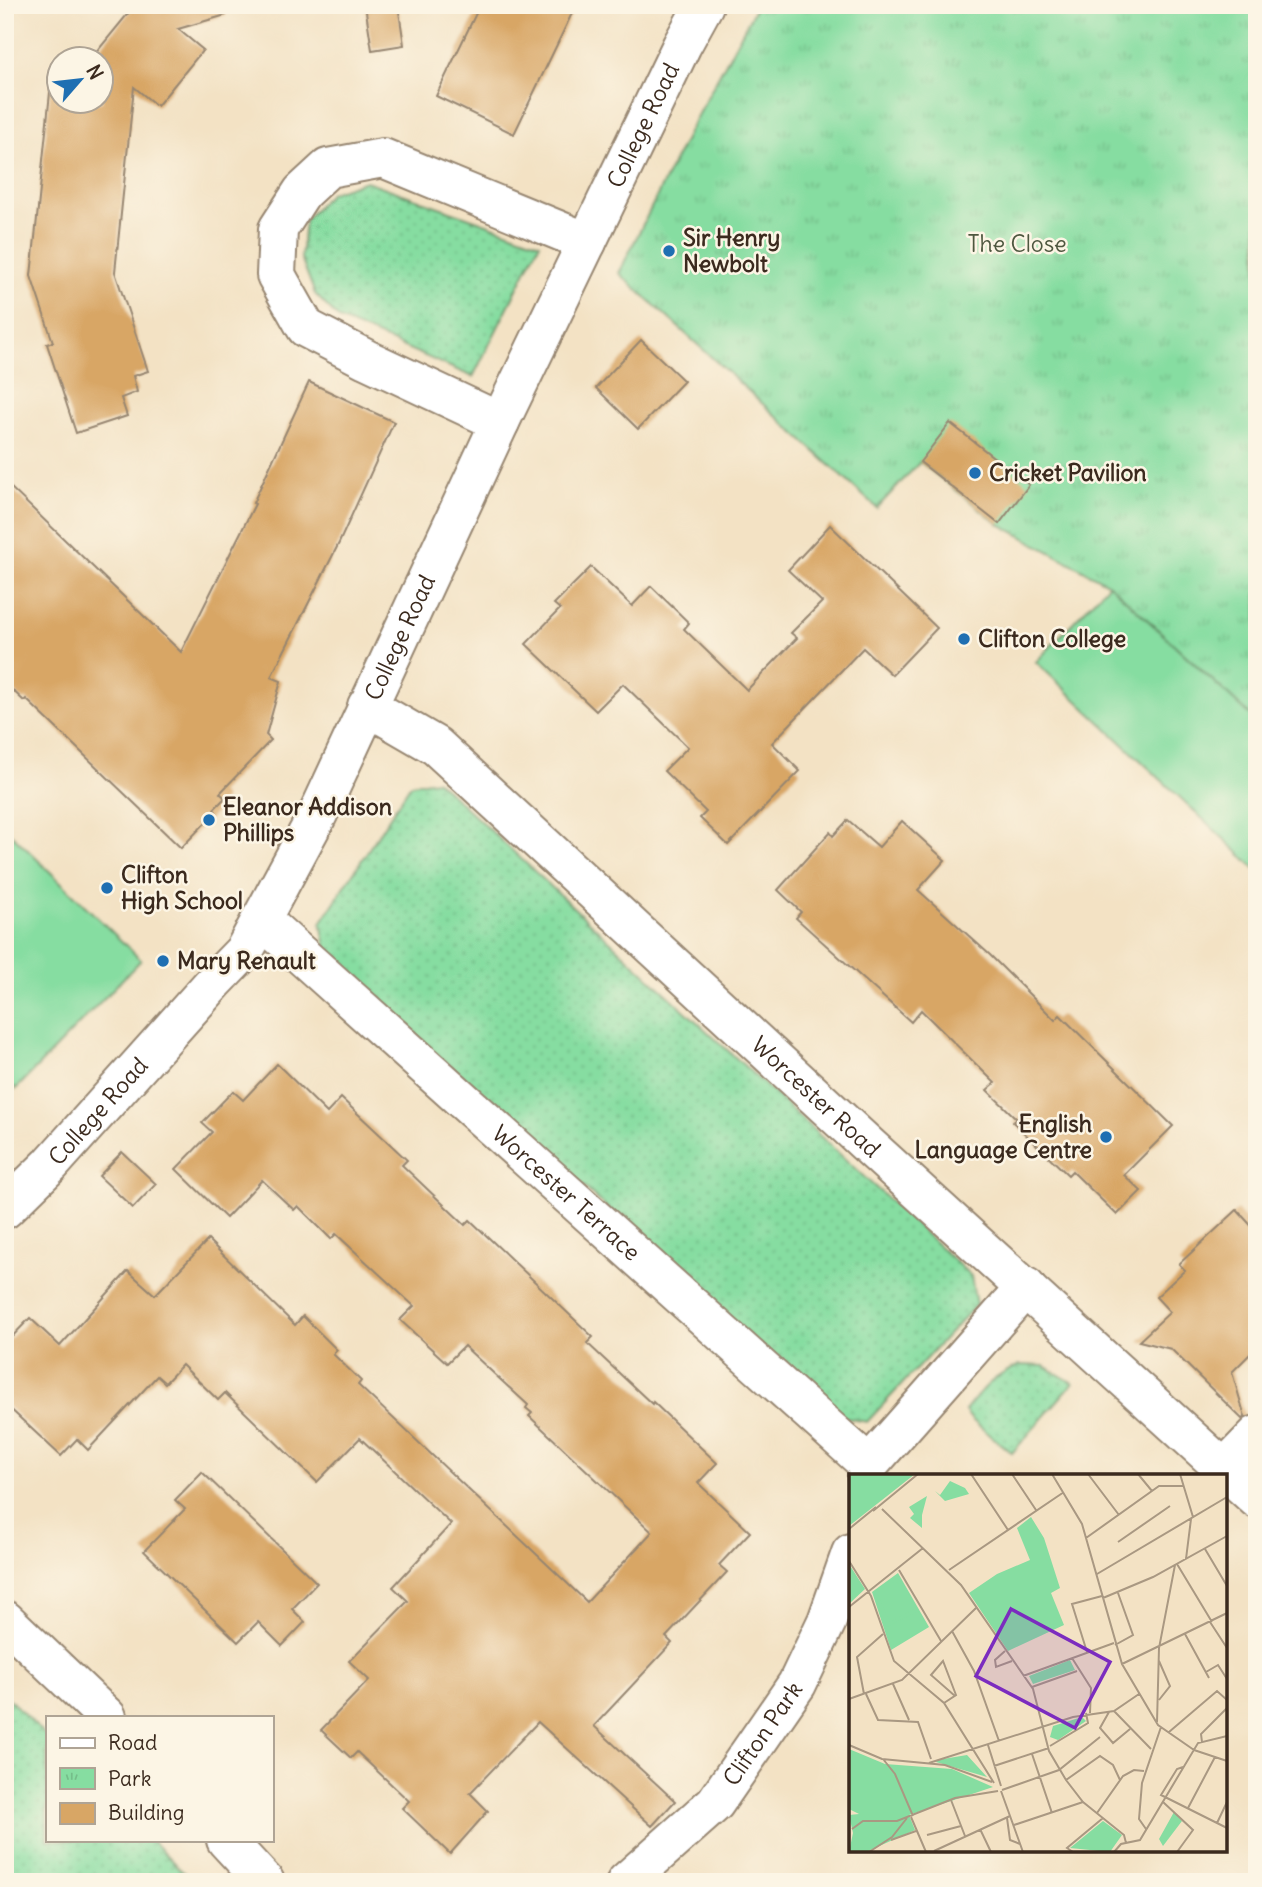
<svg xmlns="http://www.w3.org/2000/svg" width="1262" height="1887" viewBox="0 0 1262 1887" font-family="Delius,sans-serif">
<style>
.grass{fill:url(#grass-dots);stroke:#608460;stroke-width:2}
.park{fill:url(#park-tufts);stroke:#608460;stroke-width:2}
.pitch{fill:#86dda1;stroke:#608460;stroke-width:2}
.building{fill:#d8a665}
.lines{fill:none;stroke-linecap:round;stroke-linejoin:round}
.street-casing{stroke:#978671;stroke-width:42}
.street{stroke:#fff;stroke-width:38}
.poi-dot{fill:#1f6fb2;stroke:#fcf5e5;stroke-width:2.5}
.labels{text-anchor:middle;stroke-width:5;stroke-linejoin:round;paint-order:stroke}
.street-label{font-size:23px;fill:#3b2a1e;stroke:#fcf5e5}
.poi-label{font-size:23px;font-weight:bold;fill:#3b2a1e;stroke:#fcf5e5;text-anchor:start}
.park-label{font-size:23px;fill:#4e573f;stroke:#fcf5e5}
.inset-road{fill:none;stroke:#a99882;stroke-width:2}
.view{fill:#7b2cbf;fill-opacity:0.15;stroke:#7b2cbf;stroke-width:3.5}
.inset-edge{fill:none;stroke:#3b2a1e;stroke-width:3.5}
</style>
<defs>
<pattern id="grass-dots" width="8" height="8" patternUnits="userSpaceOnUse" patternTransform="scale(1.75)"><rect width="8" height="8" fill="#86dda1"/><path d="M2 2h.1M6 6h.1" fill="none" stroke="#75be8a" stroke-width="1.8" stroke-linecap="round"/></pattern>
<pattern id="park-tufts" width="24" height="20" patternUnits="userSpaceOnUse" patternTransform="scale(1.75)"><rect width="24" height="20" fill="#86dda1"/><path d="M3 7l-1-3M5 7V3M7 7l1-3M15 17l-1-3M17 17v-4M19 17l1-3" fill="none" stroke="#75be8a"/></pattern>
</defs>
<rect width="100%" height="100%" fill="#fcf5e5"/>
<filter id="ink" filterUnits="userSpaceOnUse"><feTurbulence type="fractalNoise" baseFrequency=".0143" numOctaves="2"/><feDisplacementMap in="SourceGraphic" scale="14" xChannelSelector="R" yChannelSelector="G"/><feConvolveMatrix kernelMatrix="1 2 1 2 8 2 1 2 1" color-interpolation-filters="sRGB"/></filter>
<filter id="wash" filterUnits="userSpaceOnUse"><feTurbulence type="fractalNoise" baseFrequency=".00686" numOctaves="4" result="noise"/><feDisplacementMap in="SourceGraphic" scale="28" xChannelSelector="R" yChannelSelector="G"/><feGaussianBlur stdDeviation="1.57" result="paint"/><feColorMatrix in="noise" values="0 0 0 0 0 0 0 0 0 0 0 0 0 0 0 0 0 1.4 0 .05"/><feComposite in="paint" operator="in"/></filter>
<g filter="url(#wash)">
<rect width="100%" height="100%" fill="#f3e2c4"/>
<g class="grass">
<polygon points="366,181 540,243 473,377 339,319 315,294 301,258 305,220 330,193"/>
<polygon points="436,780 971,1276 976,1305 867,1422 840,1417 328,957 321,923 411,784"/>
<path d="M1020 1365 1044 1366 1073 1383 1012 1453 972 1420 965 1411C984 1387 991 1378 1020 1365Z"/>
<polygon points="5,1695 47,1737 47,1840 151,1840 193,1882 5,1882"/>
</g>
<polygon class="park" points="757,5 1257,5 1257,722 1109,584 999,524 920,462 877,508 619,273 691,127"/>
<g class="pitch">
<polygon points="1109,584 1257,722 1257,870 1036,662"/>
<polygon points="5,828 141,960 16,1089 5,1079"/>
</g>
<g id="blocks">
<g class="building">
<polygon points="135,5 225,5 226,15 178,29 203,50 157,106 134,87 115,272 148,371 133,376 137,392 121,398 127,416 76,433 47,344 53,342 31,276 51,83 60,87 60,102 102,102 102,60 90,60"/>
<polygon points="365,5 398,5 404,45 372,50"/>
<polygon points="480,5 576,5 514,134 436,96"/>
<polygon points="641,340 684,381 638,429 596,388"/>
<polygon points="309,382 394,422 339,543 271,677 281,681 266,735 271,740 220,793 225,798 214,809 216,812 181,848 26,699 24,701 5,683 5,482 181,652 255,504 253,503"/>
<polygon points="950,423 1029,485 999,524 920,462"/>
<polygon points="830,525 937,628 892,675 863,648 772,743 800,771 728,845 700,818 706,812 664,771 688,747 623,684 596,711 526,644 560,609 554,604 591,567 632,606 651,586 689,623 684,629 747,690 797,638 791,633 822,602 788,570"/>
<polygon points="848,820 879,847 902,821 945,860 918,890 990,955 1055,1020 1060,1015 1173,1126 1124,1175 1141,1191 1117,1215 1072,1171 1068,1175 1013,1122 1017,1119 987,1090 995,1083 921,1010 911,1022 796,918 801,912 778,890 830,832 833,836"/>
<polygon points="277,1064 327,1113 341,1098 407,1160 402,1165 465,1225 470,1220 593,1337 587,1343 652,1404 653,1402 717,1463 698,1483 750,1532 719,1565 727,1572 666,1637 672,1643 594,1726 675,1801 652,1826 538,1722 470,1793 488,1811 450,1854 402,1808 409,1801 357,1752 351,1758 321,1730 369,1680 349,1661 408,1601 393,1587 451,1524 360,1438 317,1482 225,1393 218,1400 182,1365 165,1383 157,1376 88,1450 77,1439 61,1456 5,1404 5,1344 30,1318 60,1346 128,1271 155,1295 208,1240 295,1325 303,1316 337,1350 333,1354 361,1381 358,1385 587,1602 652,1532 529,1416 532,1413 526,1408 528,1405 464,1346 447,1363 400,1320 414,1306 336,1234 331,1239 298,1206 294,1210 262,1180 226,1218 176,1169 212,1132 202,1123 233,1091 243,1100"/>
<polygon points="122,1152 156,1184 133,1208 99,1176"/>
<polygon points="1237,1210 1257,1232 1257,1347 1232,1372 1245,1417 1242,1419 1171,1349 1139,1341 1170,1312 1156,1297 1185,1270 1179,1264"/>
<polygon points="202,1472 317,1583 292,1609 305,1622 282,1646 258,1622 238,1642 144,1551 185,1509 175,1500"/>
</g>
</g>
</g>
<g filter="url(#ink)">
<use href="#blocks" fill-opacity="0" stroke="#978671" stroke-width="2"/>
<g class="lines">
<defs>
<g id="street">
<polyline points="500,422 366,359 306,328 276,275 278,229 302,192 328,168 383,158 587,242"/>
<path id="s1" d="M367 706 436 746 869 1146 1257 1499"/>
<path id="s2" d="M261 919 869 1465"/>
<path id="s3" d="M5 1209 51 1164 214 982 244 951 318 814 500 422 682 45 704 5"/>
<polyline points="1224,1469 1257,1435"/>
<polyline points="867,1476 869,1465 1026,1287"/>
<polyline points="5,1620 107,1717"/>
<polyline points="226,1840 265,1882"/>
<path id="s4" d="M626 1882 715 1803 797 1684 827 1621 851 1553"/>
</g>
</defs>
<use href="#street" class="street-casing"/>
<use href="#street" class="street"/>
</g>
</g>
<g class="poi-dot">
<circle cx="669" cy="251" r="7"/>
<circle cx="975" cy="473" r="7"/>
<circle cx="964" cy="639" r="7"/>
<circle cx="209" cy="820" r="7"/>
<circle cx="107" cy="888" r="7"/>
<circle cx="163" cy="961" r="7"/>
<circle cx="1106" cy="1137" r="7"/>
</g>
<g class="labels">
<g class="street-label">
<text dy="8" stroke="none"><textPath href="#s3" startOffset="1269">College Road</textPath></text>
<text dy="8" stroke="none"><textPath href="#s3" startOffset="702">College Road</textPath></text>
<text dy="8" stroke="none"><textPath href="#s1" startOffset="597">Worcester Road</textPath></text>
<text dy="8" stroke="none"><textPath href="#s3" startOffset="135">College Road</textPath></text>
<text dy="8" stroke="none"><textPath href="#s2" startOffset="410">Worcester Terrace</textPath></text>
<text dy="8" stroke="none"><textPath href="#s4" startOffset="203">Clifton Park</textPath></text>
</g>
<g class="poi-label">
<text x="683" y="246">Sir Henry<tspan x="683" dy="26">Newbolt</tspan></text>
<text x="989" y="481">Cricket Pavilion</text>
<text x="978" y="647">Clifton College</text>
<text x="223" y="815">Eleanor Addison<tspan x="223" dy="26">Phillips</tspan></text>
<text x="121" y="883">Clifton<tspan x="121" dy="26">High School</tspan></text>
<text x="177" y="969">Mary Renault</text>
<text x="1092" y="1132" text-anchor="end">English<tspan x="1092" dy="26">Language Centre</tspan></text>
</g>
<g class="park-label">
<text x="1017" y="252">The Close</text>
</g>
</g>
<g transform="translate(849 1474)">
<rect width="378" height="378" fill="#f3e2c4"/>
<path d="M101 7 116 14 120 20 96 27 86 17 91 21ZM78 22 73 41V54L61 44 65 40 60 33ZM221 186 226 196 184 210 180 202ZM233 243 237 247 209 266 201 263 204 252ZM118 281 138 303 87 288 88 286ZM325 338 333 347 314 372 310 365Z" fill="#86dda1"/>
<path d="M0 0H66L0 52ZM182 43 195 64 211 114 202 119 215 151 159 177 120 119 148 100 181 86 168 54ZM0 90 16 115 0 130ZM49 99 80 153 42 176 23 118ZM0 275 36 290 103 295 144 313 60 341 66 356 17 378H0L4 359 0 341 10 340 0 335ZM254 347 273 361 261 378 221 374Z" fill="#86dda1"/>
<path d="M43 108 54 110 67 134 41 148 29 121ZM69 137 77 154 45 171 36 154Z" fill="#86dda1"/>
<path class="inset-road" d="M122 0 159 56M163 0 187 36M203 0 233 50 273 190 309 251 345 276M239 0 270 41M289 0 303 17M331 0 344 43M33 35 112 111 184 215 200 277 217 306 234 328 275 361 277 369M24 37 69 0M0 55 27 33M237 64 310 12H334M269 68 321 32M356 75 378 112M337 85 342 45M0 87 22 122 45 187 95 229 145 309M328 90 363 148M50 96 92 167M100 96 215 18M248 100 378 23M254 124 304 103 378 62M0 133 74 74M361 148 378 174M103 157 125 197 150 267M336 160 360 204M266 171 284 161 269 119M156 177 146 186 147 193 163 187M238 178 223 130 253 122M223 184 242 214 241 239M310 187 321 212 310 226M273 190 378 139M357 198 369 191 378 205M174 202 265 169M44 210 60 246M183 213 228 197M15 220 8 183 34 160M17 220 29 246 69 248 82 285M0 225 53 206 127 134M95 229 107 221 94 187 82 201 106 222M265 237 302 275M260 238 251 254 264 269 281 255M308 248 310 174 326 91M320 258 368 217 378 226M353 268 352 260 378 234M0 271 33 285 96 291 143 308M139 271 152 312M201 272 239 249 237 239M345 276 378 287M183 280 203 339M34 285 46 300 64 342M80 289 224 243 265 237 290 220M145 292 200 274M334 293 328 295 312 321 378 354M217 306 251 282 264 291 271 306M153 316 210 296 251 263M152 317 174 378M102 326 116 362M314 328 344 356 328 378M339 334 366 283M248 339 274 302 285 296 295 297M62 343 77 378M158 344 161 366 171 370M368 349 378 328M165 351 234 328M3 355 14 347H48L106 324 149 317M131 355 142 378M297 355 290 345 293 309 312 253M78 361 112 352M42 366 67 357M85 377 161 342M20 378 43 363 58 344M224 378 218 374 254 344M265 378 272 370 291 366 349 269 378 262"/>
<path class="view" d="M162 135 261 188 226 254 127 202Z"/>
<rect width="378" height="378" class="inset-edge"/>
</g>
<rect width="1262" height="1887" fill="none" stroke="#fcf5e5" stroke-width="28"/>
<rect x="46" y="1716" width="228" height="126" fill="#fcf5e5" stroke="#afa495" stroke-width="2"/>
<rect x="60" y="1738" width="35" height="10" fill="#ffffff" stroke="#afa495" stroke-width="2"/>
<text x="108" y="1750" font-size="21" fill="#3b2a1e">Road</text>
<rect x="60" y="1768" width="35" height="21" fill="url(#park-tufts)" stroke="#afa495" stroke-width="2"/>
<text x="108" y="1786" font-size="21" fill="#3b2a1e">Park</text>
<rect x="60" y="1803" width="35" height="21" fill="#d8a665" stroke="#afa495" stroke-width="2"/>
<text x="108" y="1820" font-size="21" fill="#3b2a1e">Building</text>
<g transform="translate(80 80) rotate(62)"><circle r="33" fill="#fcf5e5" stroke="#afa495" stroke-width="2"/>
<path d="M0-5L12 26L0 18L-12 26Z" fill="#1f6fb2"/>
<text y="-10" font-size="19" font-weight="bold" text-anchor="middle" fill="#3b2a1e">N</text>
</g>
</svg>
